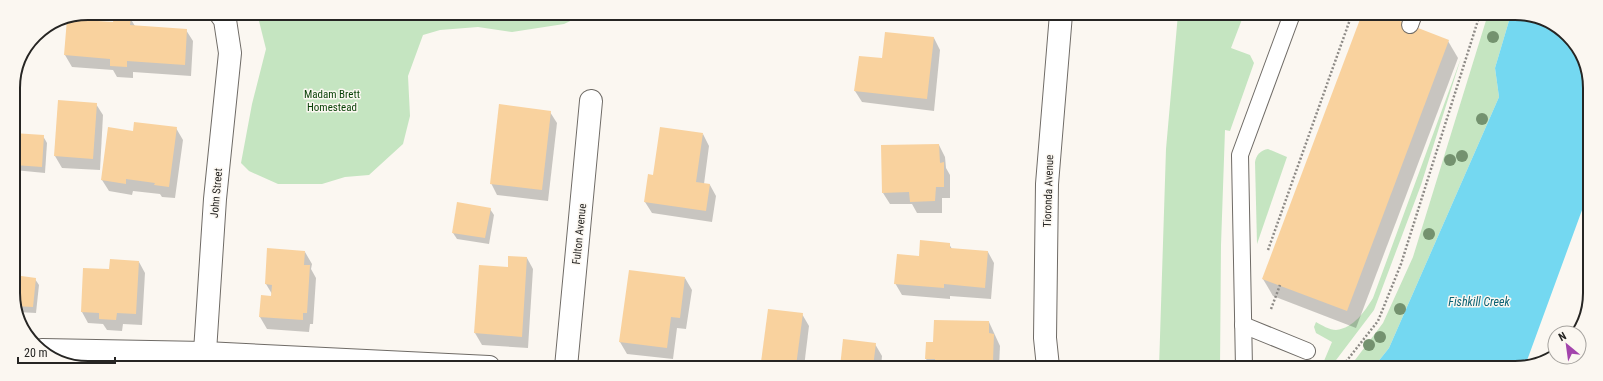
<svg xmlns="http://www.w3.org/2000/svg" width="1603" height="381" viewBox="0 0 1603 381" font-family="'Roboto Condensed',sans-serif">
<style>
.green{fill:#c5e5c1}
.water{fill:#74d8f1}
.shadow{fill:#0003}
.building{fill:#f9d29e}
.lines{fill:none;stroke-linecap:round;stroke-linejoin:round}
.lane-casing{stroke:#6f6b66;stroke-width:18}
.street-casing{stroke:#6f6b66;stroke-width:24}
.path{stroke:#8d8a86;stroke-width:2.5;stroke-dasharray:2 2;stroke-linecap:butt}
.lane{stroke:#fff;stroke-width:16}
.street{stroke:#fff;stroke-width:22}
.tree{fill:#74926f}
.labels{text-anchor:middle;stroke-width:3;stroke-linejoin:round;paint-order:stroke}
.park-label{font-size:11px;fill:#063f04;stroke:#fbf7f1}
.street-label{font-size:11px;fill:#262523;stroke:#fbf7f1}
.water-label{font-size:12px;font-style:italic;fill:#0c6273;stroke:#fbf7f1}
.rim{fill:none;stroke:#262523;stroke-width:2}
</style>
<rect width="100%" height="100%" fill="#fbf7f1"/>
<g class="green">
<polygon points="257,13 587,13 564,24 512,32 478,27 440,30 423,35 408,76 410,116 403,144 369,175 345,177 322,184 278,184 249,171 241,163 252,104 266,49"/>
<polygon points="1178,14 1244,14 1231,48 1250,55 1254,63 1230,131 1225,130 1221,245 1220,368 1159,368 1166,149"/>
<polygon points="1488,14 1511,14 1495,68 1499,97 1389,348 1373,368 1349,368 1383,323 1413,257"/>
<path d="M1461 58 1421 185 1374 310 1330 368H1321L1332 342 1316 333 1314 327 1316 322C1321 325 1330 330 1336 330 1354 328 1365 311 1373 298Z"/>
<path d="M1268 149 1287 157 1257 244 1255 162C1256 155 1261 150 1268 149Z"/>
</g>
<polygon class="water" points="1511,14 1529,14 1568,35 1589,73 1589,191 1525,366 1519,368 1373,368 1389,348 1499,97 1495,68"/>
<g class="shadow">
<polygon points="130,18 135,26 186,30 193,41 191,76 133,72 133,78 117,77 113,70 72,67 65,55 114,23"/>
<polygon points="934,38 940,50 934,111 862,102 855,91 883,59"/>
<polygon points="1448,41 1458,58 1356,328 1273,296 1263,279"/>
<polygon points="96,104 103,115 100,170 62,168 55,156"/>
<polygon points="550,112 557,123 548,201 497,195 491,183"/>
<polygon points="176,128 183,140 175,198 162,197 160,194 133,191 132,195 109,191 102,180 134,132"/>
<polygon points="13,134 43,136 47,143 45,173 14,170"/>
<polygon points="703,134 709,146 704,184 710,185 716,196 712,222 652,213 645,202"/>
<polygon points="939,145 945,157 946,168 950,175 950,198 942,198 942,213 917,213 912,204 890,204 883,193"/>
<polygon points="490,209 494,215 489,244 457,239 453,233"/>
<polygon points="949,244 952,249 988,252 994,263 991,299 950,296 950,299 902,295 895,283"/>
<polygon points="305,252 312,264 311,269 316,278 313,324 310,324 309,332 267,329 260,317 262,296 272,297 272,294 266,284"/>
<polygon points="527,258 533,269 528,348 482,345 475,333 508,268"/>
<polygon points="139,262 145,273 142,325 123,324 122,331 107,330 103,324 88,323 82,312"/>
<polygon points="14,276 35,279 39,285 36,313 17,312 14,308"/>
<polygon points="685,278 692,290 686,329 677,328 673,359 627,354 620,342"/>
<polygon points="802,314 809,326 804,367 765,367 762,362"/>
<polygon points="989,322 1000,346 999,367 931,367 926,359 934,344"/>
<polygon points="844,341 875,344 882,356 881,367 841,367"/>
</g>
<g class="building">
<polygon points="1362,14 1382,14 1449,40 1347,311 1262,279"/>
<polygon points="114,16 131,17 130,25 187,29 185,65 127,61 127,67 110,66 110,59 64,55 67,19 113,22"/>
<polygon points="885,32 934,37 927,99 854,91 859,56 882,58"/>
<polygon points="58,100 97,103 93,159 54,156"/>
<polygon points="499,104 551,111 542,190 490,184"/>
<polygon points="134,122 177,127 169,187 154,185 155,183 126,179 126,184 101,180 108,127 133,131"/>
<polygon points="660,127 703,133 696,182 710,184 706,211 644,202 648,174 653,175"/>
<polygon points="13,133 44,135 42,167 14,165"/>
<polygon points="939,144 940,163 944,162 944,187 936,187 935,201 910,202 909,192 882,193 881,145"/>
<polygon points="457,202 491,208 485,238 452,233"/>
<polygon points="920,240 950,243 950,248 988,251 985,288 944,284 944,288 894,284 897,254 919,256"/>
<polygon points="267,248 305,251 304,265 310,265 307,313 303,313 303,320 259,317 261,295 271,296 272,285 265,284"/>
<polygon points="508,256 527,257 522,337 474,333 479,265 508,267"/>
<polygon points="110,259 139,261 136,314 117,313 116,320 99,319 99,313 81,312 83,268 109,269"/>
<polygon points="629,270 685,277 680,318 671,317 667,348 619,342"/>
<polygon points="14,275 36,278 33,307 14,306"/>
<polygon points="768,309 803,313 796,366 761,362"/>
<polygon points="934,320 989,321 989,333 994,334 993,361 974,360 973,367 935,367 935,359 925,359 926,342 933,342"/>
<polygon points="843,339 876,343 873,367 840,367"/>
</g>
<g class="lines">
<defs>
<g id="lane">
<polyline points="1410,25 1414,14"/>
<polyline points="1243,325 1307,351"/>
<polyline points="1244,368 1240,155 1292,14"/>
</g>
<g id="street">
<polyline points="42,350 205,353 489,367"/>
<polyline points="204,367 215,199 230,53 225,20 220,13"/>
<polyline points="566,367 591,101"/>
<polyline points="1048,367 1045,338 1047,184 1061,14"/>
</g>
</defs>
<use href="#lane" class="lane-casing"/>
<use href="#street" class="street-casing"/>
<g class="path">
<polyline points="1268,250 1352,14"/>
<polyline points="1271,309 1280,285"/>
<polyline points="1341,368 1378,321 1401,264 1480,14"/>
</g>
<use href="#lane" class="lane"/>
<use href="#street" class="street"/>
</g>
<g class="tree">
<circle cx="1493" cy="37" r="6"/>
<circle cx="1482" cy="119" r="6"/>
<circle cx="1462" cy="156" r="6"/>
<circle cx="1450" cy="160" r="6"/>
<circle cx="1429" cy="234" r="6"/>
<circle cx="1400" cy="309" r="6"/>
<circle cx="1380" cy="337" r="6"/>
<circle cx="1369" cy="345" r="6"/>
</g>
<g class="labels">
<g class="park-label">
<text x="332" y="98">Madam Brett<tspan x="332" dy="13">Homestead</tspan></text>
</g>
<g class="street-label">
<text transform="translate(1048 191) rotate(-88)" y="4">Tioronda Avenue</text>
<text transform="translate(216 193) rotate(-85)" y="4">John Street</text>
<text transform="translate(579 234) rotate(-84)" y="4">Fulton Avenue</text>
</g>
<g class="water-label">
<text x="1479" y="306">Fishkill Creek</text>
</g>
</g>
<path d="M0 0H1603V381H0ZM88 20H1515A68 68 0 0 1 1583 88V293A68 68 0 0 1 1515 361H88A68 68 0 0 1 20 293V88A68 68 0 0 1 88 20Z" fill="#fbf7f1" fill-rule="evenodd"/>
<path class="rim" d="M88 20H1515A68 68 0 0 1 1583 88V293A68 68 0 0 1 1515 361H88A68 68 0 0 1 20 293V88A68 68 0 0 1 88 20Z"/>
<g transform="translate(1567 345) rotate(331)"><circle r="19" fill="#fbf7f1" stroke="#a6a39f"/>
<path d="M0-3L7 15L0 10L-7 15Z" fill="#a344ac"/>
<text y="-6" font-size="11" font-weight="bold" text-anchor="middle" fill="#262523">N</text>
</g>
<path d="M18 357v6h97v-6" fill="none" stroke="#262523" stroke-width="2"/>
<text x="24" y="357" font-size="12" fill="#262523" stroke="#fbf7f1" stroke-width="3" paint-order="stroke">20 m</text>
</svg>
